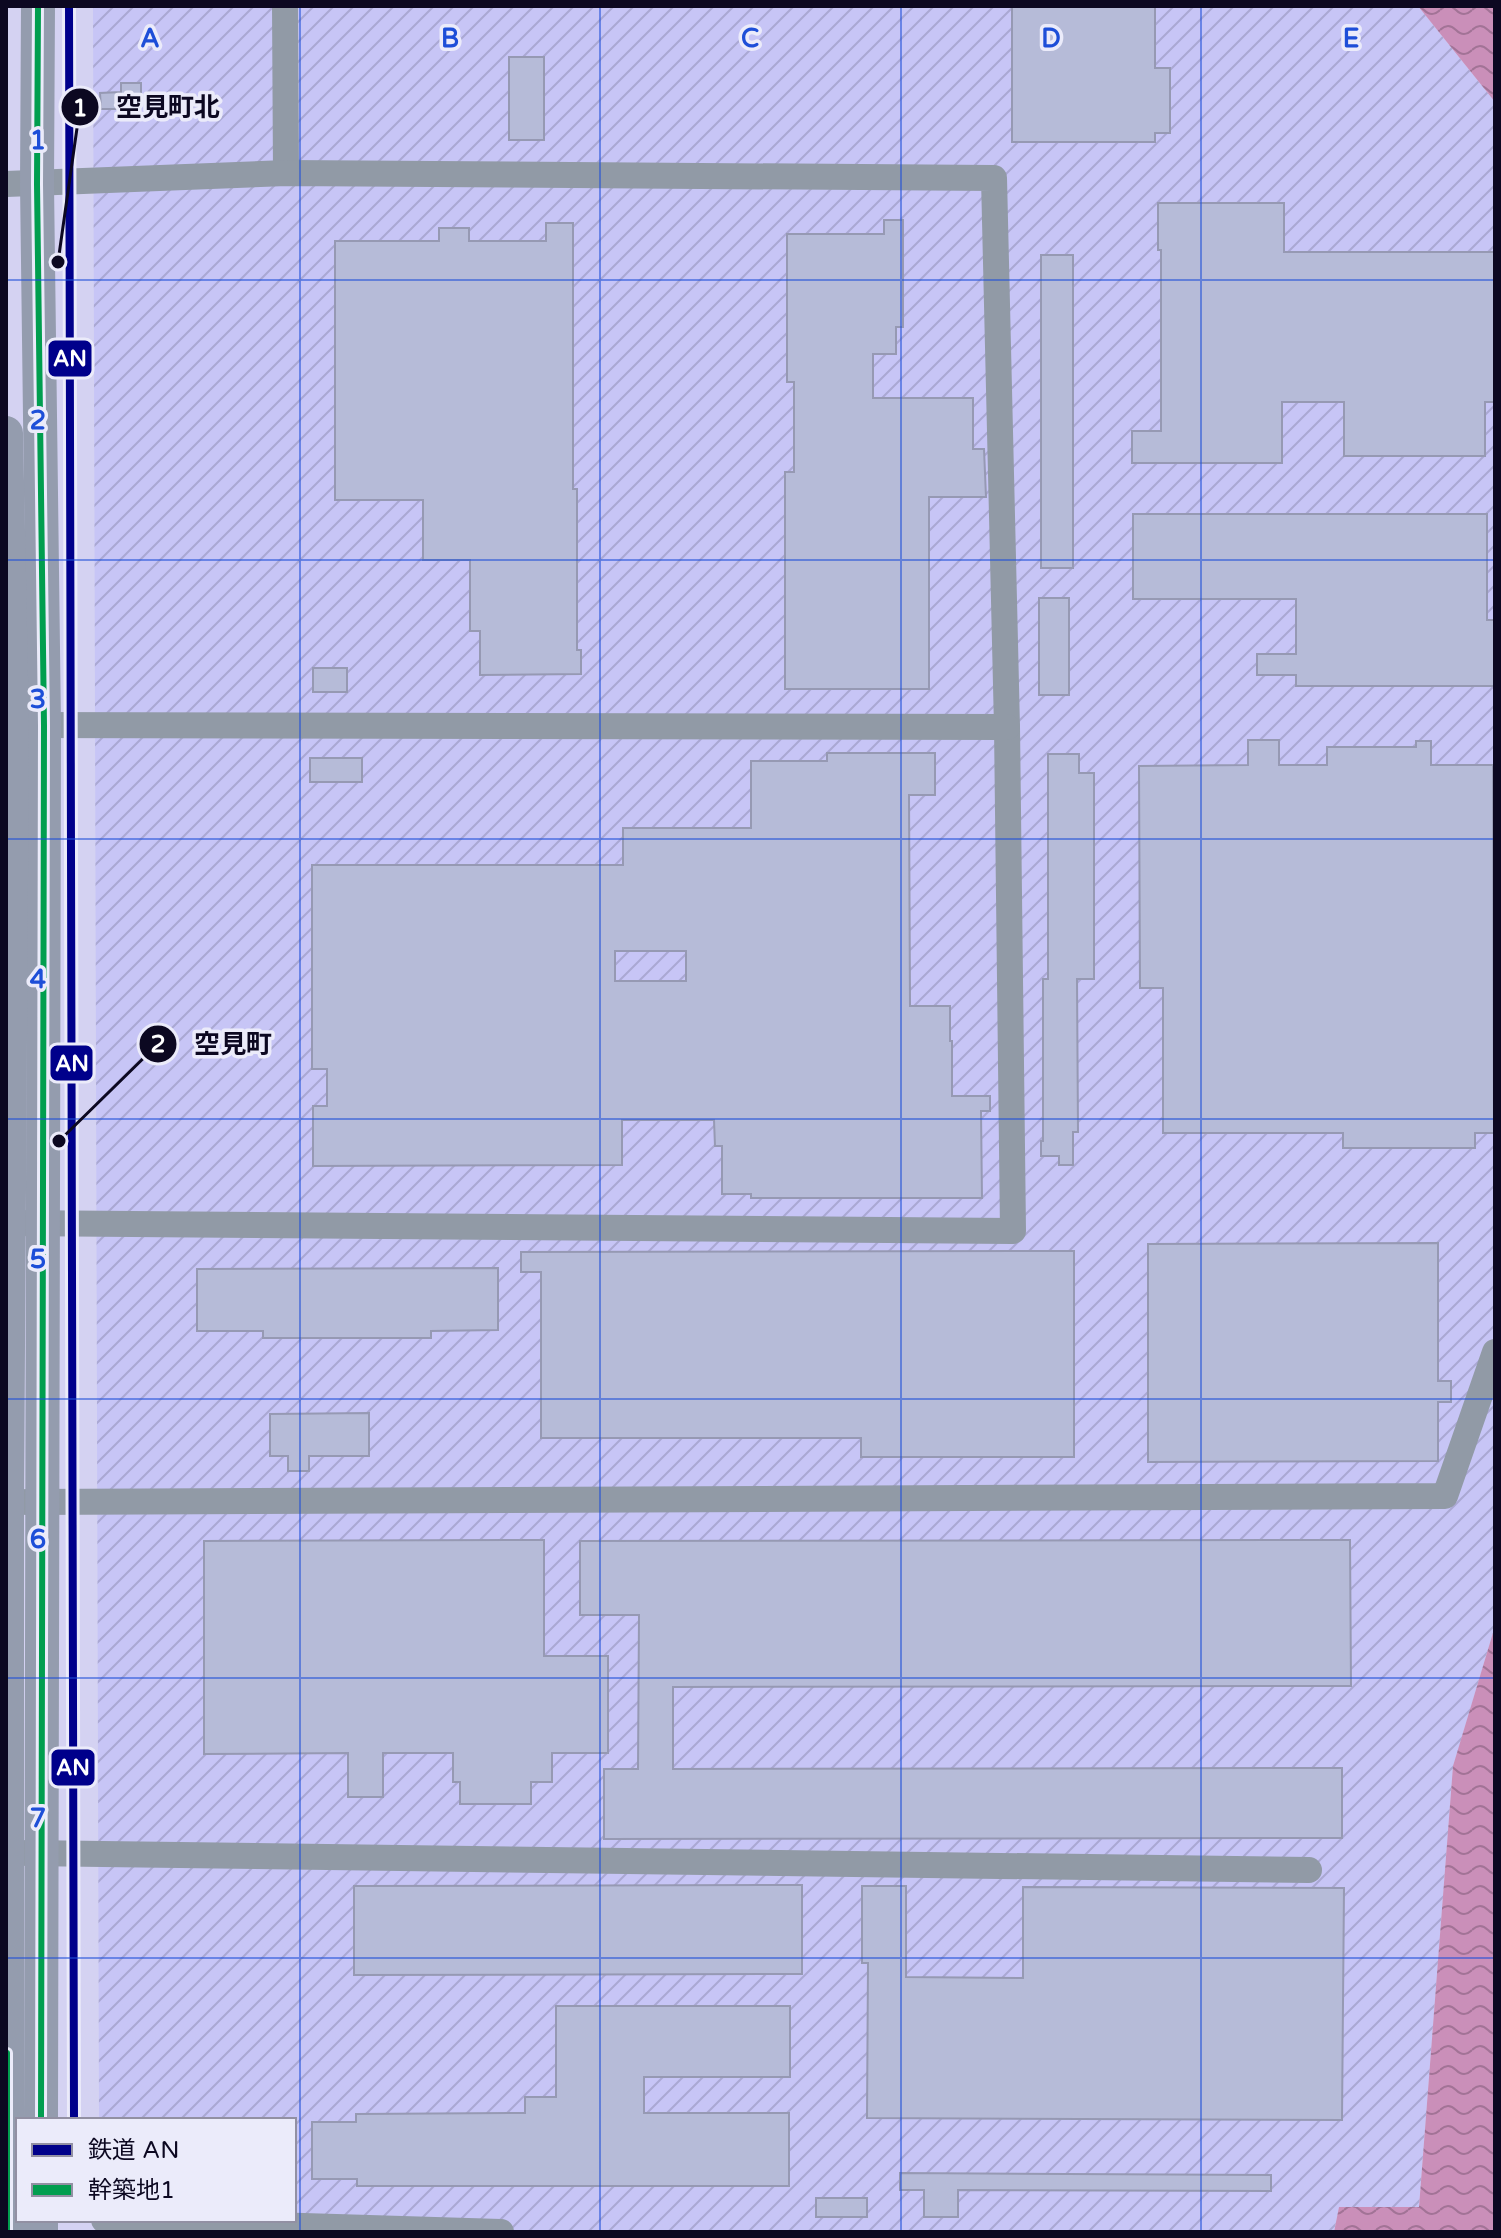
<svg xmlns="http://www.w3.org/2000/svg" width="1501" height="2238" viewBox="0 0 1501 2238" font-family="'Varela Round','Noto Sans JP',sans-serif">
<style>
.industrial{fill:url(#industrial-furrows)}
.water{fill:url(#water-waves)}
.building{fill:#b6bbd8;stroke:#9699b3;stroke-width:2;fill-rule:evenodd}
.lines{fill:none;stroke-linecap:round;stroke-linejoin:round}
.minor{stroke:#919aa6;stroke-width:26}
.major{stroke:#949cae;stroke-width:34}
.bus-1-casing{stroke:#ebebfa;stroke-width:12}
.bus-1{stroke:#019e4f;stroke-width:6}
.rail-1-casing{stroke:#ebebfa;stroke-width:14}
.rail-1{stroke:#00008b;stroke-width:8}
.grid{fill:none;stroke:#1d4ed8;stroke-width:2;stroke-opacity:0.55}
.grid-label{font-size:26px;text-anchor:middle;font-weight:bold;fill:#1d4ed8;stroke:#ebebfa;stroke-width:7;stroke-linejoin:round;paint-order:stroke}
.leader{fill:none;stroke:#0c0821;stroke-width:3}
.callout-dot{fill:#0c0821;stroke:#ebebfa;stroke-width:3}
.mark-label{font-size:24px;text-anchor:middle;font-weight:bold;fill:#fff}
.callout-label{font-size:26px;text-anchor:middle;font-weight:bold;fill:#0c0821;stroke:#ebebfa;stroke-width:7;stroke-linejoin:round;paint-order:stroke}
.line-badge{stroke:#ebebfa;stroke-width:3}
.badge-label{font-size:22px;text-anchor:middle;font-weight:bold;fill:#fff}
</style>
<defs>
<pattern id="industrial-furrows" width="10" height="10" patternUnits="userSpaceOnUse" patternTransform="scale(2)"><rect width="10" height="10" fill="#c7c5f6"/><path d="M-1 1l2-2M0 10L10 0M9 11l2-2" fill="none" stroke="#aaa8d3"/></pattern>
<pattern id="water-waves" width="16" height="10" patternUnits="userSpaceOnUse" patternTransform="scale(2)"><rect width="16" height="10" fill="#ca8fb9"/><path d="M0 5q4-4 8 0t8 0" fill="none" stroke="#a27396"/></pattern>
</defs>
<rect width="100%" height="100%" fill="#d4d2f2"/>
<polygon class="industrial" points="93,6 1418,6 1495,102 1495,1626 1453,1767 1419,2207 1339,2207 1334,2232 100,2232 100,2220 294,2220 294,2120 99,2120"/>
<g class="water">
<polygon points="1418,6 1495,6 1495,102"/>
<polygon points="1495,1626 1495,2232 1334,2232 1339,2207 1419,2207 1453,1766"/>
</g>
<g class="building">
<polygon points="1012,6 1155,6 1155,68 1170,68 1170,133 1155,133 1155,142 1012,142"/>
<rect x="509" y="57" width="35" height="83"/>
<polygon points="121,83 141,83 141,103 137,103 137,109 101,109 100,93 121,92"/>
<polygon points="1158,203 1284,203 1284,252 1494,252 1494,402 1485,402 1485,456 1344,456 1344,402 1282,402 1282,463 1132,463 1132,431 1161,431 1161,250 1158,250"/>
<polygon points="884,220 903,220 903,327 896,327 896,354 873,354 873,398 973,398 973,449 984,449 986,497 929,497 929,689 785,689 785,472 794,472 794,382 787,382 787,234 884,234"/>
<polygon points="546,223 573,223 573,489 577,489 577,650 581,650 581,674 480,675 480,631 470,631 470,560 423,560 423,500 335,500 335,241 439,241 439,228 469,228 469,241 546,241"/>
<rect x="1041" y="255" width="32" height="313"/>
<polygon points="1133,514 1487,514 1487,620 1495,620 1495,686 1296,686 1296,675 1257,675 1257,654 1296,654 1296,599 1133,599"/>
<rect x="1039" y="598" width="30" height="97"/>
<rect x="313" y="668" width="34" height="24"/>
<polygon points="1248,740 1279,740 1279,765 1327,765 1327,747 1416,747 1416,741 1431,741 1431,765 1493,765 1494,1133 1475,1133 1475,1148 1343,1148 1343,1133 1163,1133 1163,988 1140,988 1139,766 1248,765"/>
<path d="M827 753H935V795H909L910 1006H950V1041H952V1096H990V1111H981L982 1198H751V1194H722V1146H715L714 1120H622V1165L313 1166V1106H327V1069H312V865H623V828H751V761H827ZM615 951H686V981H615Z"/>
<polygon points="1048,754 1079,754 1079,773 1094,773 1094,979 1077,979 1078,1132 1073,1132 1073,1165 1059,1165 1059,1156 1041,1156 1041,1141 1043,1141 1043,979 1048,979"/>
<rect x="310" y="758" width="52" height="24"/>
<polygon points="1438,1243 1438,1381 1451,1381 1451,1402 1438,1402 1438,1461 1148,1462 1148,1244"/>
<polygon points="1074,1251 1074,1457 861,1457 861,1438 541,1438 541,1272 521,1272 521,1252"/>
<polygon points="498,1268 498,1330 431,1331 431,1338 263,1338 263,1331 197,1331 197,1269"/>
<polygon points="369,1413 369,1456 309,1456 309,1471 288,1471 288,1456 270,1456 270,1414"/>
<polygon points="544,1540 544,1656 608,1656 608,1753 552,1753 552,1782 531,1782 531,1804 460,1804 460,1782 453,1782 453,1753 383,1753 383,1797 348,1797 348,1753 204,1754 204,1541"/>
<polygon points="1350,1540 1351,1686 673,1687 673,1769 1342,1768 1342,1838 604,1839 604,1769 638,1769 639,1615 580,1615 580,1541"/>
<polygon points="802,1885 802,1974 354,1975 354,1886"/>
<polygon points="862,1886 906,1886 906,1977 1023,1978 1023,1887 1344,1888 1342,2120 867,2118 868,1963 862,1963"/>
<polygon points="556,2006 790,2006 790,2077 644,2077 644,2113 789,2113 789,2186 357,2186 357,2179 312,2179 312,2122 356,2122 356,2114 525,2113 525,2097 556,2097"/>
<polygon points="900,2173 1271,2175 1271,2191 958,2190 958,2217 924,2217 924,2190 900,2190"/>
<rect x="816" y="2198" width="51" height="19"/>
</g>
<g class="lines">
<g class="minor">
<polyline points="285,6 286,173"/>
<polyline points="6,184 286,173 994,178 1007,727 1013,1231 9,1223"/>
<polyline points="26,725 1007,727"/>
<polyline points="26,1502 1445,1496 1495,1352"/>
<polyline points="26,1853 1309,1870"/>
<polyline points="104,2220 501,2232"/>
</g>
<g class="major">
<polyline points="38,6 37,184 44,725 41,2120"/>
<polyline points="6,433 12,724 7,1502 7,2232"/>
<polyline points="41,2220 41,2232"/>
</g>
<defs>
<g id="bus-1">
<polyline points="38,6 37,184 44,725 41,2120"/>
<polyline points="7,2053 7,2232"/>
</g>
</defs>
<use href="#bus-1" class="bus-1-casing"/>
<use href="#bus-1" class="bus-1"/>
<defs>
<polyline id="rail-1" points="69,6 74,2120"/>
</defs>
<use href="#rail-1" class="rail-1-casing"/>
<use href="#rail-1" class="rail-1"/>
</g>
<path class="grid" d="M300 6V2232M600 6V2232M901 6V2232M1201 6V2232M6 280H1495M6 560H1495M6 839H1495M6 1119H1495M6 1399H1495M6 1678H1495M6 1958H1495"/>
<g class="grid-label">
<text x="150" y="47">A</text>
<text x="450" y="47">B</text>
<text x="750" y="47">C</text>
<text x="1051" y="47">D</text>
<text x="1351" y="47">E</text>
<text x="38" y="149">1</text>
<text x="38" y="429">2</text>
<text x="38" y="708">3</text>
<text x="38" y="988">4</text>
<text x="38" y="1268">5</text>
<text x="38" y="1548">6</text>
<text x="38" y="1827">7</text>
</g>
<path class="leader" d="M58 262L80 107M59 1141L158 1044"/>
<g class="callout-dot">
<circle cx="58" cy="262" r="8"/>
<circle cx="59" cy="1141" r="8"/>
<circle cx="80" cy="107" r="20"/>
<circle cx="158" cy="1044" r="20"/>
</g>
<g class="mark-label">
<text x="80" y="116">1</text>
<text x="158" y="1052">2</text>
</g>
<g class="callout-label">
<text x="168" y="116">空見町北</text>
<text x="233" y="1053">空見町</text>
</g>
<g class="line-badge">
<rect x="47" y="339" width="46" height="39" rx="8" fill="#00008b"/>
<rect x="49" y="1044" width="45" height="38" rx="8" fill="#00008b"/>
<rect x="50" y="1748" width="46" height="39" rx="8" fill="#00008b"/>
</g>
<g class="badge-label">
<text x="70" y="366">AN</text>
<text x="72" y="1071">AN</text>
<text x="73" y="1775">AN</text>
</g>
<rect width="1501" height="2238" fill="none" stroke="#0c0821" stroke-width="16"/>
<rect x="16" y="2118" width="280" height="104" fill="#ebebfa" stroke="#9290a3" stroke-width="2"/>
<rect x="32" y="2144" width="40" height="12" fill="#00008b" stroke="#9290a3" stroke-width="2"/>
<text x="88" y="2158" font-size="24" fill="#0c0821">鉄道 AN</text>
<rect x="32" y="2184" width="40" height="12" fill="#019e4f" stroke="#9290a3" stroke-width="2"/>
<text x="88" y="2198" font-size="24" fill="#0c0821">幹築地1</text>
</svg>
